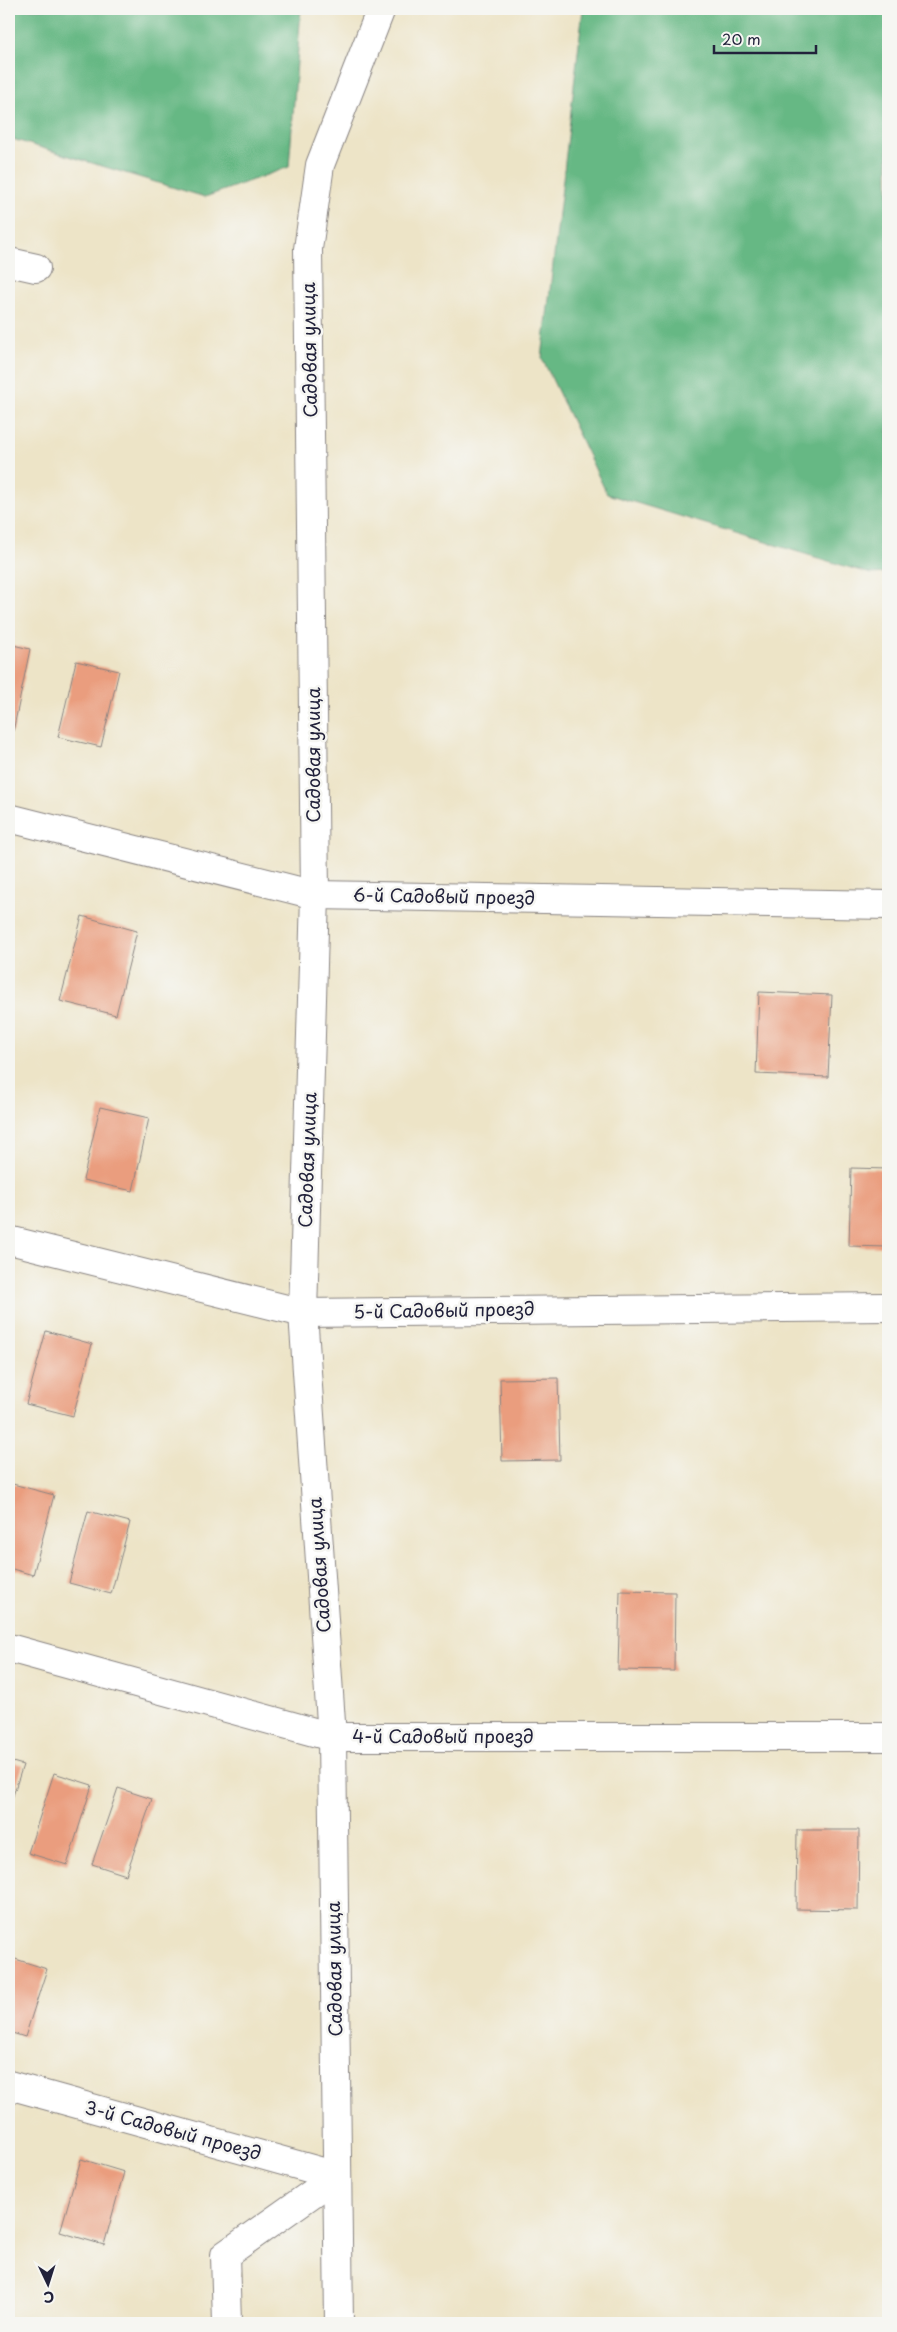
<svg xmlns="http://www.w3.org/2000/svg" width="897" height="2332" viewBox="0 0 897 2332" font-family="'Playpen Sans',sans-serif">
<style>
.forest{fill:#66b884;stroke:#446d60}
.building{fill:#ea9d7e}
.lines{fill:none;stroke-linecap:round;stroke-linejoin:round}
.minor-casing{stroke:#888381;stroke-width:30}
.minor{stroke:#fff;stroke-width:28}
.labels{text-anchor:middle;stroke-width:5;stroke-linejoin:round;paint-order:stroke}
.street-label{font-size:18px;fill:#22223b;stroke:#f6f6f2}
</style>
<rect width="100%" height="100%" fill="#f6f6f2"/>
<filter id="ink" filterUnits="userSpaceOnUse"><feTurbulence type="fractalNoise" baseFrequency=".02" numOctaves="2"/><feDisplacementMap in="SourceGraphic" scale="10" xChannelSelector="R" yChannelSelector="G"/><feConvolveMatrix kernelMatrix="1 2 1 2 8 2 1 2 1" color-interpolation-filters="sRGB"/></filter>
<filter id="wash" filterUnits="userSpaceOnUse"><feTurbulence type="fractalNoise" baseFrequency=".0096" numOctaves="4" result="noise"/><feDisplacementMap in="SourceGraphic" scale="20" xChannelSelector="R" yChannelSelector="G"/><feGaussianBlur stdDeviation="1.12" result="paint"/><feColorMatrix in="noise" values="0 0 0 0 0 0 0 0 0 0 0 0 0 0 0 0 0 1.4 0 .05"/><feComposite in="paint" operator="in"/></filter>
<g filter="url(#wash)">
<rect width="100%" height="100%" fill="#ede4c7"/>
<g class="forest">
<polygon points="9,9 301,9 289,167 205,197 9,138"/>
<polygon points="583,9 888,9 888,573 871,574 607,494 542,358"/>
</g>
<g id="blocks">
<g class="building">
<polygon points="9,644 30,649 13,732 9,731"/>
<polygon points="76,661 119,671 101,747 58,737"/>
<polygon points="82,916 137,931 116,1015 60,1001"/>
<polygon points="759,992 832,995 828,1077 756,1074"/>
<polygon points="100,1107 149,1118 133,1191 83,1180"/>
<polygon points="851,1168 888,1169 888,1247 849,1246"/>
<polygon points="46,1331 92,1344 73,1416 26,1404"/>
<polygon points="558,1378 560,1460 502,1461 500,1379"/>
<polygon points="9,1483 54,1495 33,1575 9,1568"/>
<polygon points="88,1511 130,1522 111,1594 69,1583"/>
<polygon points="620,1591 675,1592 674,1671 618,1670"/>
<polygon points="9,1761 23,1765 9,1808"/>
<polygon points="54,1773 92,1785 67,1865 28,1853"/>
<polygon points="118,1788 152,1799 126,1875 92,1864"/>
<polygon points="797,1830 859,1830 858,1910 796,1909"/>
<polygon points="9,1957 47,1969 25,2037 9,2032"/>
<polygon points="81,2159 124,2172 104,2245 60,2232"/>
</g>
</g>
</g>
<g filter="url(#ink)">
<use href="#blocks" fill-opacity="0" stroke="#888381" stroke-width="1"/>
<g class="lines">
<defs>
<g id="minor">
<polyline points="9,262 36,268"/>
<polyline points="9,818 315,895 888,905"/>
<polyline points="9,1240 303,1313 888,1307"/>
<polyline points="9,1648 332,1737 888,1737"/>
<polyline points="9,2085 337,2176"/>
<polyline points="227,2323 225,2255 337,2176"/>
<polyline points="339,2323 332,1737 303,1313 315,895 308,249 320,165 381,9"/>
</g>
</defs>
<use href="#minor" class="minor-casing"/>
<use href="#minor" class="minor"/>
</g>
</g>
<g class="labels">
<g class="street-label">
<text transform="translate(310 350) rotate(-91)" y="6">Садовая улица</text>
<text transform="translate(314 755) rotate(-90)" y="6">Садовая улица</text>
<text transform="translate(444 897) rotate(1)" y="6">6-й Садовый проезд</text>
<text transform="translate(308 1160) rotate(-88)" y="6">Садовая улица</text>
<text transform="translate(444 1311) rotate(-1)" y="6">5-й Садовый проезд</text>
<text transform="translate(320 1565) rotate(-94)" y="6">Садовая улица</text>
<text x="443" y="1743">4-й Садовый проезд</text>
<text transform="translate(335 1969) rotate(-91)" y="6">Садовая улица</text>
<text transform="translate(173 2131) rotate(15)" y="6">3-й Садовый проезд</text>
</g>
</g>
<rect width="897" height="2332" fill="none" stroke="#f6f6f2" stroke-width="30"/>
<g transform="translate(48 2284) rotate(176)" stroke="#f6f6f2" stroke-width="4" paint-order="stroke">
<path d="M0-4L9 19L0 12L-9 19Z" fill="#22223b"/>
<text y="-8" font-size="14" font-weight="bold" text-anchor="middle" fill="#22223b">С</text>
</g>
<path d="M714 45v8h102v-8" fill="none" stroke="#22223b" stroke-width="2.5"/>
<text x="722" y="45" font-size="15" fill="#22223b" stroke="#f6f6f2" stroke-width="4" paint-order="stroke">20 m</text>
</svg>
